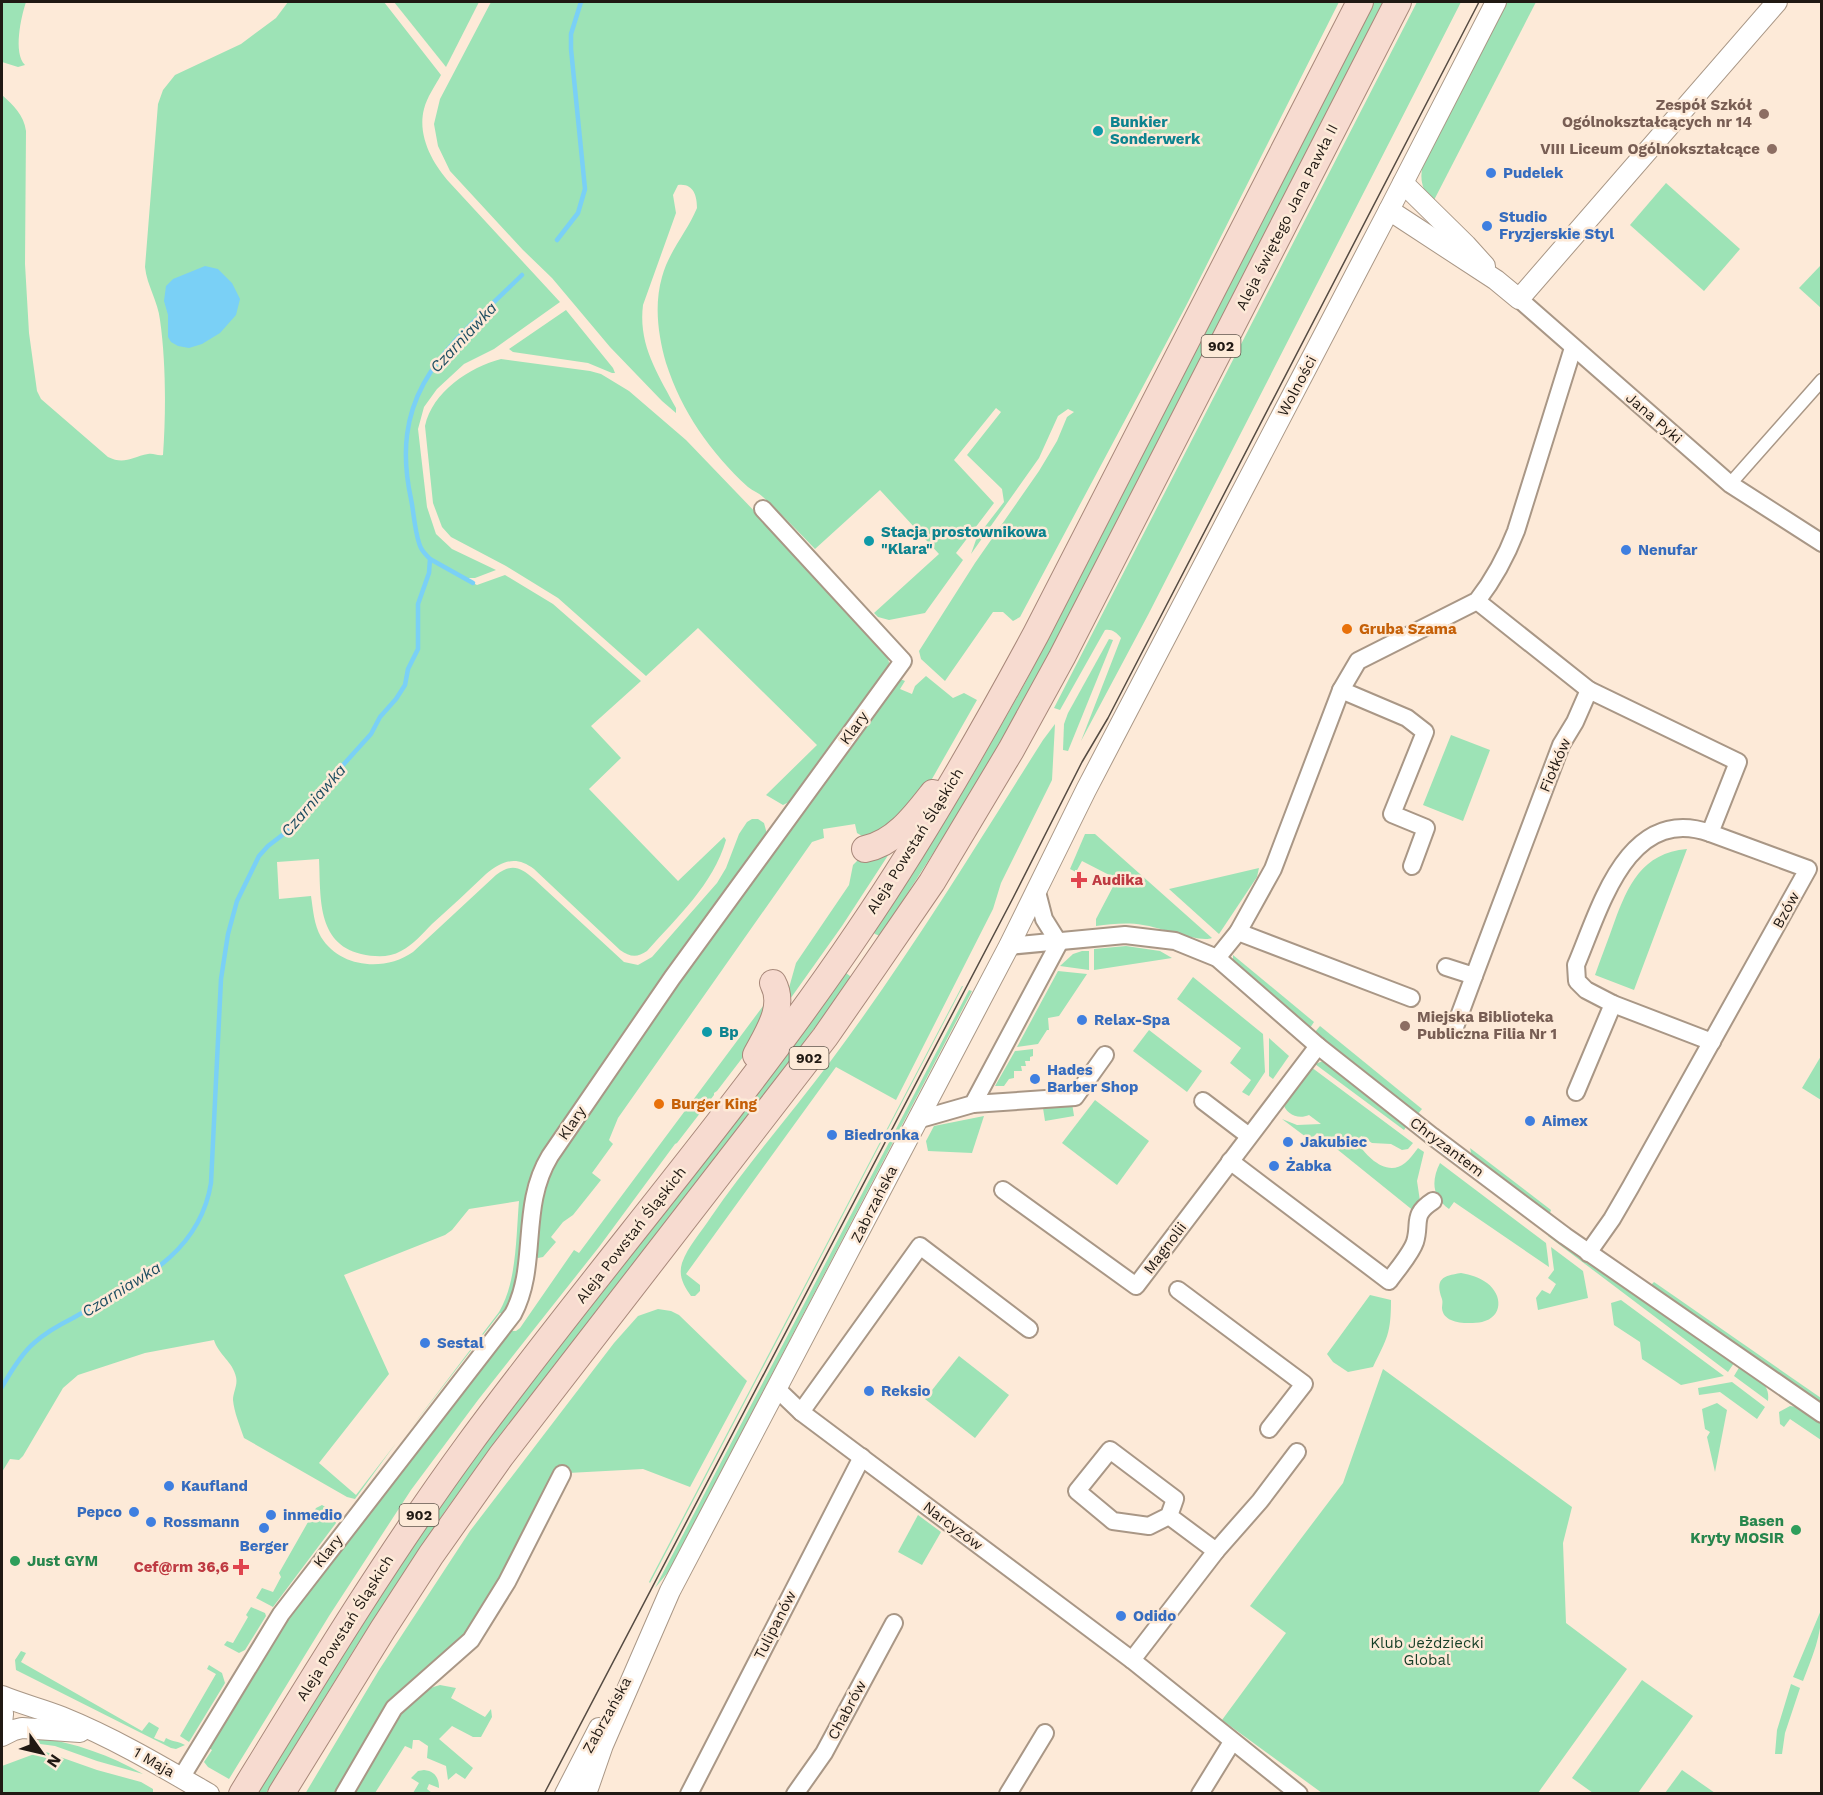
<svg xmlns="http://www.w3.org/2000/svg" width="1823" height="1795" viewBox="0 0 1823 1795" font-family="'Work Sans',sans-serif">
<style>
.green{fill:#9de3b6}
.water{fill:#7ad0f6}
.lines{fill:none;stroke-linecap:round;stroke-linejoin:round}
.stream{stroke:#7ad0f6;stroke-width:4.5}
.pedestrian-casing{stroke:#a99786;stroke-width:15}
.minor-casing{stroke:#a99786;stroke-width:20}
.tertiary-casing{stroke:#a99786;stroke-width:22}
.primary-casing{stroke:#a8887a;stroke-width:28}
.pedestrian{stroke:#fff;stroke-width:12}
.minor{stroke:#fff;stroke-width:16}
.tertiary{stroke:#fff;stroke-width:20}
.primary{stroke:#f7dbd0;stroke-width:26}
.tram{stroke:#554b42;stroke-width:1.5}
.education-dot{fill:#8d6e63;stroke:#fdead8;stroke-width:2}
.culture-dot{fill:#0f9aa8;stroke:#fdead8;stroke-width:2}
.shop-dot{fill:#3f7fe0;stroke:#fdead8;stroke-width:2}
.food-dot{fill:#e8710a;stroke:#fdead8;stroke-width:2}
.health-dot{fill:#e0444e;stroke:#fdead8;stroke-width:2}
.leisure-dot{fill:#2e9e5b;stroke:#fdead8;stroke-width:2}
.labels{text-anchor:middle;stroke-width:5;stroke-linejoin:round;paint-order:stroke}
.shield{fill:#fdead8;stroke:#62584e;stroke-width:1.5}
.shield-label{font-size:14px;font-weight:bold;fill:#201913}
.education-label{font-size:15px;font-weight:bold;fill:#785e54;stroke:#fdead8;text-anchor:end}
.culture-label{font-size:15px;font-weight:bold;fill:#0d838f;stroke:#fdead8;text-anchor:start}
.shop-label{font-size:15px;font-weight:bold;fill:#366cbe;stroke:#fdead8;text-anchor:start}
.street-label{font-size:15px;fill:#201913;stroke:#fdead8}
.food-label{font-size:15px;font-weight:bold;fill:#c56008;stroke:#fdead8;text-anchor:start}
.health-label{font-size:15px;font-weight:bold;fill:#be3a42;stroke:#fdead8;text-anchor:start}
.leisure-label{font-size:15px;font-weight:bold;fill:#27864d;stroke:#fdead8;text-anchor:end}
.park-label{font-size:15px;fill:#163e27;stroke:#fdead8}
.water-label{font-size:16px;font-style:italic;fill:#1d4d61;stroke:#fdead8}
</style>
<rect width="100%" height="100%" fill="#fdead8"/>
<g class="green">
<path d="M2 2H26C21 17 13 53 25 65L18 67 2 62Z"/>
<path d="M288 2H384L441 75C435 86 427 97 424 109 417 136 433 164 450 183L560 302 494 349 464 364 437 389 424 407 418 429 427 507 436 534 452 549 496 570 475 578H463L477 585 505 575 553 604 641 681 591 726 621 758 589 789 678 881 724 837 726 840C713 885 677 917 647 951 637 958 630 957 620 950L534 869C516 855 502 861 486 874 468 891 450 908 432 924 423 933 413 945 401 951 389 958 375 957 361 954 316 943 321 896 319 859L277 862 279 899 311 896C313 909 314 925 321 937 340 968 385 972 413 952L496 875C512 863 520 867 534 879L624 962 638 965 652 957 717 883 726 868 739 834 747 822 752 819H758L764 823 767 834 538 1162 527 1196 519 1275 515 1291 504 1315 500 1313 410 1429 499 1312C517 1282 516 1236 519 1201L469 1209 452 1230 445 1235 344 1275 389 1374 319 1463 356 1495 396 1443 355 1499 347 1497 244 1438C240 1426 234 1412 233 1400 233 1392 238 1385 236 1377 233 1362 218 1354 214 1340L145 1353 78 1375 63 1388 23 1456 19 1460 10 1459 2 1472V95C13 105 24 115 26 131L25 264 29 333 37 391 41 399 108 457C124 465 132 457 148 454 154 453 157 456 163 455 166 413 166 362 160 320 158 301 147 286 145 267L158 104 163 90 175 75 241 44 276 18Z"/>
<polygon points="394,2 479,2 446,67"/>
<path d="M491 2H1339L1187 304 1020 617 1013 621 1003 612H993L945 681 921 659 919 651 975 563 1039 471 1057 441 1067 417 1074 412 1068 409 1058 416 1039 458 971 554 977 537 1004 502 1002 489 967 455 1001 412 996 408 954 460 994 503 956 553 963 560 925 613 889 620 878 617 874 613 939 554 880 490 815 549C798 531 781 514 763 497 759 493 753 491 748 487 710 452 682 412 666 363 658 335 654 305 662 277 669 251 687 232 697 208 697 195 693 183 678 185L673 195 676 213 643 305C638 345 658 374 676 408V413L662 401 610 347 552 278 523 250 450 171 438 146 434 124 440 99Z"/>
<polygon points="1374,2 1384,2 1044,668 982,777 880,936 875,934 873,932 974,773 1024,685 1089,560"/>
<path d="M1417 2H1461L1148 615 1081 741 1121 638C1116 632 1112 629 1105 630L1060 710 1054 708Z"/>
<path d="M1506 2H1536L1432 204C1421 187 1419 179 1424 159Z"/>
<polygon points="1666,183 1740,249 1704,291 1630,225"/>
<polygon points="1821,265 1821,308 1799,288"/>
<polygon points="566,310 613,368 615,373 612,373 588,363 513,352 509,349"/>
<path d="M501 359 590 371 601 374 629 391 686 440 883 645 887 654 890 667 789 802 783 805 766 795 817 745 698 628 646 676 558 598 506 566 451 537 442 527 433 503 425 426C432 392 470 367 501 359Z"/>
<polygon points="1109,639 1113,640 1068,751 1063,750 1064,724 1068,713"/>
<polygon points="926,676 953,698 964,693 977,700 916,807 867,839 857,833 855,824 823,829 824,838 812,842 618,1118 609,1140 613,1144 592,1173 601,1180 573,1215 563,1222 551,1237 556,1242 543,1257 538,1258 534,1255 540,1200 550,1169 653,1018 898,678 905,681 900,689 912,694 915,686"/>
<path d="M1055 724 1052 780 1001 883 993 909 896 1100 836 1067 686 1274 700 1285V1291L695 1296H691C684 1286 678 1276 682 1263 688 1246 702 1231 711 1217 748 1163 791 1114 830 1062 907 959 974 849 1043 740Z"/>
<polygon points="1451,735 1490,750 1463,821 1423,805"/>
<path d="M1085 834H1095L1212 938C1199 943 1160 927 1143 925 1127 922 1112 924 1096 926V919L1117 879 1082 861 1076 872 1070 869Z"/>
<polygon points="900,837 842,926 783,1009 796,963 849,885 853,865 861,857"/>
<path d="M1687 849 1634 990 1595 975C1601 958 1608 940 1614 923 1628 885 1642 853 1687 849Z"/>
<polygon points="1259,868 1257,877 1219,934 1169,889"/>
<polygon points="1126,946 1160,951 1172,958 1094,970 1094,949"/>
<polygon points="1082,951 1089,951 1089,970 1060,966 1073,954"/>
<polygon points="1233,955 1314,1022 1310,1028 1233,961"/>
<polygon points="1058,971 1087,974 1059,1016 1048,1018 1049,1030 1047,1030 1038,1044 1017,1047"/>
<polygon points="846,973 850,976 850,980 773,1084 507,1426 445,1511 355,1648 266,1793 257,1794 397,1567 501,1420 844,974"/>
<polygon points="1193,977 1263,1034 1265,1072 1249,1096 1242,1092 1251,1080 1230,1063 1241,1048 1177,999"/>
<polygon points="962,986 963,986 650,1583 649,1582"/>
<polygon points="969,990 972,991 669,1571 655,1588"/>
<polygon points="769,998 756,1040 717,1091 714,1093 714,1095 677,1143 675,1144 599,1247 478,1400 411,1490 329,1616 229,1779 208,1767 204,1762 212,1750 207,1747 291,1610 510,1331 516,1331 520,1328 574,1250 579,1253"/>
<polygon points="1320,1026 1422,1109 1417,1115 1315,1032"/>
<polygon points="1149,1030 1202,1071 1187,1092 1133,1051"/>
<polygon points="1269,1038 1289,1056 1273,1079 1269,1076"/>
<polygon points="1033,1049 1033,1056 1030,1057 1030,1061 1025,1061 1026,1066 1021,1066 1022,1071 1014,1071 1014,1078 1009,1079 1004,1086 995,1086 1015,1051"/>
<polygon points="1821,1056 1821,1100 1802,1088"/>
<polygon points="1323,1061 1330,1062 1408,1124 1404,1130 1315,1064"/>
<path d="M1311 1067 1413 1143 1408 1149 1402 1150 1391 1144 1372 1143 1361 1136 1357 1142C1366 1156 1387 1178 1405 1163 1410 1159 1414 1153 1418 1148L1424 1152 1417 1181 1420 1201 1415 1212 1317 1133 1310 1140 1282 1119 1297 1125 1321 1124 1309 1115C1298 1120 1285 1114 1283 1102Z"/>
<polygon points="1095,1100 1149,1141 1117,1185 1062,1143"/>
<polygon points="1072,1103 1074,1116 1045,1121 1043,1108"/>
<polygon points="984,1116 972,1153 928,1151 926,1141 934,1126"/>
<polygon points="1470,1148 1551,1210 1549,1216 1472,1157"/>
<path d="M1440 1163 1546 1243 1549 1267 1454 1202 1449 1209C1432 1197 1431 1181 1440 1163Z"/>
<polygon points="1549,1232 1607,1275 1733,1361 1734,1363 1728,1372 1548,1236"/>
<polygon points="1551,1247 1583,1271 1588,1298 1538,1310 1536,1298 1542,1290 1550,1294 1556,1284 1548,1278 1554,1270"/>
<path d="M1461 1273C1471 1275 1479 1277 1487 1283 1503 1295 1503 1317 1482 1322 1470 1324 1443 1325 1442 1308 1442 1305 1443 1302 1442 1299 1435 1279 1442 1276 1461 1273Z"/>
<polygon points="1654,1282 1821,1398 1821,1406 1650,1286"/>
<path d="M1370 1295 1391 1300C1391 1334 1387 1338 1373 1367L1348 1372 1333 1362 1327 1354Z"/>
<polygon points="1621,1300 1724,1376 1681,1385 1642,1359 1640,1342 1614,1325 1611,1303"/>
<polygon points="658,1309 671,1311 679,1315 747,1381 690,1487 643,1469 568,1473 518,1545 472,1628 433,1661 402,1691 376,1724 336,1793 305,1794 379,1670 470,1531 614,1343 638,1316"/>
<polygon points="959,1356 1009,1395 975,1438 925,1399"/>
<path d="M1740 1366C1753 1376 1771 1382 1768 1401L1734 1376Z"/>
<polygon points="1383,1369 1572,1507 1563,1543 1566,1623 1627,1669 1538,1793 1322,1793 1222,1720 1286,1633 1250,1606 1343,1483"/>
<polygon points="1732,1382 1765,1407 1757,1419 1720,1392 1699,1395 1698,1388"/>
<polygon points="1717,1403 1727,1410 1715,1472 1707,1437 1710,1432 1705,1429 1702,1409"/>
<polygon points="1790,1406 1802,1408 1821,1422 1821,1440 1790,1419 1784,1427 1780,1424 1779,1412"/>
<polygon points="322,1505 332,1511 336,1523 273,1607 256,1598 262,1588 273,1592 281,1577 279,1573 316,1508"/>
<polygon points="918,1515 941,1532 922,1565 898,1552"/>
<polygon points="251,1607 265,1613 266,1616 245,1650 239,1653 224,1645 227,1641 233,1643 248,1617 246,1615"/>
<path d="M1821 1610C1822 1636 1812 1657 1803 1681L1793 1677Z"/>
<path d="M21 1651 26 1653 21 1662 142 1731 149 1722 159 1728 154 1738 164 1742 166 1738C173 1742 178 1741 185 1745L176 1749 171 1748 16 1670 15 1660Z"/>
<polygon points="209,1665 222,1673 225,1683 189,1742 180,1736 216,1674 207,1669"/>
<polygon points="1642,1680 1693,1716 1638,1793 1593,1793 1572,1778"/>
<polygon points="1791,1684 1800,1688 1785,1733 1782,1754 1775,1754 1777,1730"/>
<path d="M440 1685 456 1688 451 1698 485 1717 491 1709 492 1717 481 1737H473L452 1726 439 1739 473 1768 465 1779 456 1773 448 1780 446 1766 427 1758 428 1746 419 1740H413L412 1749 405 1746 375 1793 355 1794V1789C374 1757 401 1693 440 1685Z"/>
<path d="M37 1737C75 1743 110 1755 143 1774L97 1761 55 1746 40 1744Z"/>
<polygon points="46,1752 97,1770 141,1782 153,1789 153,1792 2,1793 2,1766 37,1753"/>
<path d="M424 1770C435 1771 439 1778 439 1788L429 1784 427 1789 432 1793H413L419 1783 411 1778 418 1771Z"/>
<polygon points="1682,1770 1715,1793 1665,1793"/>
</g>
<polygon class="water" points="205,266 218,269 232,283 240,299 236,315 220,333 202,344 189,348 178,346 171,342 168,337 168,315 164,301 166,286 173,279"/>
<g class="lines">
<g class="stream">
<polyline points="557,240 578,213 585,189 571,49 571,34 581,2"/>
<polyline points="430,559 473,583"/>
<path d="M2 1387C10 1373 21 1354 34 1343 45 1333 59 1325 73 1318 132 1284 199 1258 211 1183L221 979 228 934 237 901 259 856 268 846 298 823 315 796 371 734 380 717 396 699 405 685 408 669 418 649V604L429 573 430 559C427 556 423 552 421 548 415 536 414 513 411 499 387 388 451 345 522 275"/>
</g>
<defs>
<polyline id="pedestrian" points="1730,484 1822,380"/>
<g id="minor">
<polyline points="1519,299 1730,484 1822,543"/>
<polyline points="1341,690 1407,718 1425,732 1392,814 1426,828 1412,866"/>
<path d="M1710 833C1627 804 1600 909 1576 965L1577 981 1586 990 1613 1004 1712 1042"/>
<polyline points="1037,892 1044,919 1059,943"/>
<polyline points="1238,932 1411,998"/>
<polyline points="1009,946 1125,935 1175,941 1217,958 1318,1046 1432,1136 1565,1236 1822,1414"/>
<path d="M1217 958 1238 932 1273 869 1341 690 1358 661 1477 601C1494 579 1506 557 1516 531L1573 348"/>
<polyline points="1446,967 1474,976 1561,745 1575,722 1589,690 1477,601"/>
<polyline points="1455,1027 1474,976"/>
<polyline points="1576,1092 1613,1004"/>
<polyline points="1203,1101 1249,1136"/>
<polyline points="973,1104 1075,1097 1105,1055"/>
<polyline points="917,1120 973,1104 1059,943"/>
<path d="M1230 1161 1389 1281C1396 1271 1411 1254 1415 1242 1421 1223 1411 1215 1433 1201"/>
<polyline points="1003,1190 1136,1286 1318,1046"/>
<polyline points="1588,1253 1612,1219 1630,1188 1808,869 1710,833 1738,762 1589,690"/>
<polyline points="1178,1290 1304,1384 1269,1429"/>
<polyline points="777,1389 801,1412 1132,1660 1299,1794"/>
<polyline points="801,1412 920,1246 1029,1329"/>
<polyline points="1169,1516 1149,1526 1113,1521 1077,1491 1110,1450 1175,1499 1169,1516 1216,1551 1260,1501 1297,1452"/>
<polyline points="1132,1660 1216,1551"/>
<path d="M181 1778 281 1614 513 1314C539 1265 519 1207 550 1156L672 978 903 661 763 509"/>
<polyline points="344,1794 394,1708 471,1640 507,1582 562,1474"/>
<polyline points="689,1794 862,1457"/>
<polyline points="795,1794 824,1753 894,1623"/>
<polyline points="1008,1794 1045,1733"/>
<polyline points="1200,1794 1232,1742"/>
</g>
<g id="tertiary">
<polyline points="1403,183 1466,245 1485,266"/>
<polyline points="1389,210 1496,280 1519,299 1777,2"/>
<path d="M2 1696C21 1704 42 1709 62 1717 114 1738 161 1766 209 1794"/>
<polyline points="2,1703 3,1714 2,1724"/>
<polyline points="2,1736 14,1730 22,1728 80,1732"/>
<polyline points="565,1794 599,1728"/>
<polyline points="586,1794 603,1745 670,1591 1009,946 1086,790 1389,210 1496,2"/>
</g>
<g id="primary">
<path d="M865 849C895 843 915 816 933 793"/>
<path d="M756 1055C767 1034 786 1007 773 983"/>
<path d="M242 1794C315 1675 387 1556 469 1444 596 1271 739 1109 859 931 924 836 981 736 1036 634L1360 2"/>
<polyline points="281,1794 383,1629 431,1555 501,1456 825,1037 875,965 932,882 1011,750 1062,657 1398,2"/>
</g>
</defs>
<use href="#pedestrian" class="pedestrian-casing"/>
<use href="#minor" class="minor-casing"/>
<use href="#tertiary" class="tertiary-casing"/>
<use href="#primary" class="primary-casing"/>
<use href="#pedestrian" class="pedestrian"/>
<use href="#minor" class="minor"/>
<use href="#tertiary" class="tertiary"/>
<use href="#primary" class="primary"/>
<polyline class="tram" points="544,1794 1013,898 1082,762 1108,718 1479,2"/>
</g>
<g class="education-dot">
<circle cx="1764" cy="114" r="6"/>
<circle cx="1772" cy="149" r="6"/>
<circle cx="1405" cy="1026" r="6"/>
</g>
<g class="culture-dot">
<circle cx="1098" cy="131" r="6"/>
<circle cx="869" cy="541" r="6"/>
<circle cx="707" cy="1032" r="6"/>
</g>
<g class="shop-dot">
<circle cx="1491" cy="173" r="6"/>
<circle cx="1487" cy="226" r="6"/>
<circle cx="1626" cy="550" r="6"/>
<circle cx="1082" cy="1020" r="6"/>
<circle cx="1035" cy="1079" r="6"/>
<circle cx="1530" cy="1121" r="6"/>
<circle cx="832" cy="1135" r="6"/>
<circle cx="1288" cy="1142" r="6"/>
<circle cx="1274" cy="1166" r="6"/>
<circle cx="425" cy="1343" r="6"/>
<circle cx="869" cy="1391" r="6"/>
<circle cx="169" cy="1486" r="6"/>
<circle cx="134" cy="1512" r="6"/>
<circle cx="271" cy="1515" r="6"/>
<circle cx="151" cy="1522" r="6"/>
<circle cx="264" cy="1528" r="6"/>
<circle cx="1121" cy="1616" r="6"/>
</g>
<g class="food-dot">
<circle cx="1347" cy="629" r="6"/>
<circle cx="659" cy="1104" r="6"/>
</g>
<g class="health-dot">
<path d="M1076 871h6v6h6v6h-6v6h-6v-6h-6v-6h6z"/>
<path d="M238 1558h6v6h6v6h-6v6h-6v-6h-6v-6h6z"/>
</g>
<g class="leisure-dot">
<circle cx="1796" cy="1530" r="6"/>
<circle cx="15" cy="1561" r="6"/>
</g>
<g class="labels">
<g class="shield">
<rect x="1201.5" y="335" width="39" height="22" rx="4.5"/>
<rect x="789.5" y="1047" width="39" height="22" rx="4.5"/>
<rect x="399.5" y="1504" width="39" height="22" rx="4.5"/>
</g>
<g class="shield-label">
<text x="1221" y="351">902</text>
<text x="809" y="1063">902</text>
<text x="419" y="1520">902</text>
</g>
<g class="education-label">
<text x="1752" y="110">Zespół Szkół<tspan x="1752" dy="17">Ogólnokształcących nr 14</tspan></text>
<text x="1760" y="154">VIII Liceum Ogólnokształcące</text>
<text x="1417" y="1022" text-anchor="start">Miejska Biblioteka<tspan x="1417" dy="17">Publiczna Filia Nr 1</tspan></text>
</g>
<g class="culture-label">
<text x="1110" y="127">Bunkier<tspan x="1110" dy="17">Sonderwerk</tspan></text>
<text x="881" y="537">Stacja prostownikowa<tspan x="881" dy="17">"Klara"</tspan></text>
<text x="719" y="1037">Bp</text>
</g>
<g class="shop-label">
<text x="1503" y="178">Pudelek</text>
<text x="1499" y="222">Studio<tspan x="1499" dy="17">Fryzjerskie Styl</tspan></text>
<text x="1638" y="555">Nenufar</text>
<text x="1094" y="1025">Relax-Spa</text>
<text x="1047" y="1075">Hades<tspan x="1047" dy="17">Barber Shop</tspan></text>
<text x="1542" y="1126">Aimex</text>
<text x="844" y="1140">Biedronka</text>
<text x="1300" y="1147">Jakubiec</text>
<text x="1286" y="1171">Żabka</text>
<text x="437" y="1348">Sestal</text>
<text x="881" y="1396">Reksio</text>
<text x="181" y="1491">Kaufland</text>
<text x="122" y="1517" text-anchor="end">Pepco</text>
<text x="283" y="1520">inmedio</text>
<text x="163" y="1527">Rossmann</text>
<text x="264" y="1551" text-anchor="middle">Berger</text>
<text x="1133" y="1621">Odido</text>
</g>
<g class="street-label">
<text transform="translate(1287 217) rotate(-63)" y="5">Aleja świętego Jana Pawła II</text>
<text transform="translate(1297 386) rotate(-62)" y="5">Wolności</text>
<text transform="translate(1654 418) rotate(41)" y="5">Jana Pyki</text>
<text transform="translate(854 728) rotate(-54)" y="5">Klary</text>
<text transform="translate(1555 765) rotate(-67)" y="5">Fiołków</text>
<text transform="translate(915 841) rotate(-58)" y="5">Aleja Powstań Śląskich</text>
<text transform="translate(1786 910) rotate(-61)" y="5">Bzów</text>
<text transform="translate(572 1123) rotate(-56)" y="5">Klary</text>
<text transform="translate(1447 1147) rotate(37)" y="5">Chryzantem</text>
<text transform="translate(874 1204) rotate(-63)" y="5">Zabrzańska</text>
<text transform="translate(631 1235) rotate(-52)" y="5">Aleja Powstań Śląskich</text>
<text transform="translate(1165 1248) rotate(-53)" y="5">Magnolii</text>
<text transform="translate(953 1526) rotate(37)" y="5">Narcyzów</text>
<text transform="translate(328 1551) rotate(-52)" y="5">Klary</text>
<text transform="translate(775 1625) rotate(-63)" y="5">Tulipanów</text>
<text transform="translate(345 1628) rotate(-58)" y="5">Aleja Powstań Śląskich</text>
<text transform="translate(847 1710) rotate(-62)" y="5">Chabrów</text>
<text transform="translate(607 1715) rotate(-61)" y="5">Zabrzańska</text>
<text transform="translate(154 1762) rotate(30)" y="5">1 Maja</text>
</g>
<g class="food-label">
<text x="1359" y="634">Gruba Szama</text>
<text x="671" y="1109">Burger King</text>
</g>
<g class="health-label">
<text x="1092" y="885">Audika</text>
<text x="229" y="1572" text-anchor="end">Cef@rm 36,6</text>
</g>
<g class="leisure-label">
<text x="1784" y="1526">Basen<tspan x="1784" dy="17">Kryty MOSIR</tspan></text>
<text x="27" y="1566" text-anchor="start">Just GYM</text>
</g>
<g class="park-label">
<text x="1427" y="1648">Klub Jeżdziecki<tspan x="1427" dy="17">Global</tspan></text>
</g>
<g class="water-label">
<text transform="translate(463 337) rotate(-47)" y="6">Czarniawka</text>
<text transform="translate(313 800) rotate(-49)" y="6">Czarniawka</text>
<text transform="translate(121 1289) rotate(-32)" y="6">Czarniawka</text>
</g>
</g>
<rect width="1823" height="1795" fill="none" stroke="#201913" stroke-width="6"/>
<g transform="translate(42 1753) rotate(124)" stroke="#fdead8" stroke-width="4.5" paint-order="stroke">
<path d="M0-4.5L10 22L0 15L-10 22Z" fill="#201913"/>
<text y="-9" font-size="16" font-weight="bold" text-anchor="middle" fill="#201913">N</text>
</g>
</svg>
